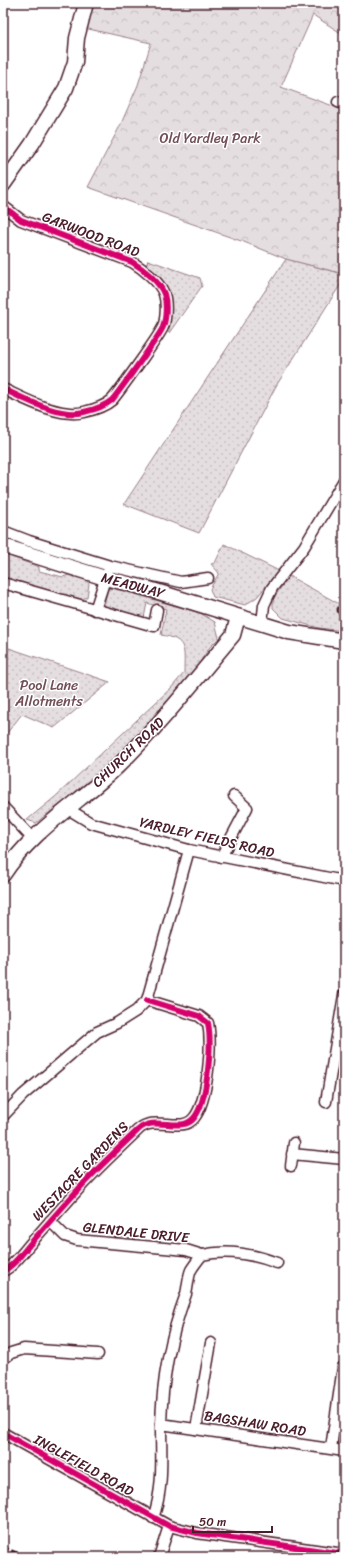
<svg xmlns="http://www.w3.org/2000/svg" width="347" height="1560" viewBox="0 0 347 1560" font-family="Sriracha,sans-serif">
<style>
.grass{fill:url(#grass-dots);stroke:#987e86}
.forest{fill:url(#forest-crowns);stroke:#987e86}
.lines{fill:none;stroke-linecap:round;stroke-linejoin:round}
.street-casing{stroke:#4a1f2b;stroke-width:13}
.secondary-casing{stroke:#4a1f2b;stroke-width:17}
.street{stroke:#fff;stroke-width:10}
.secondary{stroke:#fff;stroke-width:14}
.rail{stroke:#4a1f2b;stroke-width:3;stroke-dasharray:6 3;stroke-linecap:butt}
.cycleway-casing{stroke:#fff;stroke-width:8}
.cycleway{stroke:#d6006c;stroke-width:6}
.labels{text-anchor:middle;stroke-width:3;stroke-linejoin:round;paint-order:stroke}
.park-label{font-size:14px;fill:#714f58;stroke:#fff}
.street-label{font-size:14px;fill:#4a1f2b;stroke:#fff}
</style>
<defs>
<pattern id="grass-dots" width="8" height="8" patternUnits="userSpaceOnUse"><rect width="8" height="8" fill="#e5dee0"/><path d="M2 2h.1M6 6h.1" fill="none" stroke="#c6bec0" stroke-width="1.8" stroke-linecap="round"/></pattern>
<pattern id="forest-crowns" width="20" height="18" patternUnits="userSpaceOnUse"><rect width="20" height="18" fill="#e5dee0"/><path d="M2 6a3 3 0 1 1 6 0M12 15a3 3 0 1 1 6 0" fill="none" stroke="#c6bec0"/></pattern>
</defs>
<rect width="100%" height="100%" fill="#fff"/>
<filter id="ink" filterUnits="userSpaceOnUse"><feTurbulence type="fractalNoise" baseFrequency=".025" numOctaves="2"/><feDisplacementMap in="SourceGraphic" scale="8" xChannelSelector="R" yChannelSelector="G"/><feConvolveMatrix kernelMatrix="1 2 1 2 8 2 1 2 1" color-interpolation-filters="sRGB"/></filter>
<g filter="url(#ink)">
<g class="grass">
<polygon points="286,259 344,274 344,279 276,386 199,533 124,504"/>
<path d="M148 260 200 278 202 286 169 333 167 331C174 299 166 290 146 266Z"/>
<polygon points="224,544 279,571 257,597 245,605 213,597 210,589 219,573 211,564 215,563"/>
<polygon points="3,554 39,567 39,571 63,577 69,575 86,579 89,584 87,597 79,600 3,577"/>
<polygon points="289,576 343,606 341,615 344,616 344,631 319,628 283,618 273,608 273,599"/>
<path d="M114 588 200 613 215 622 219 638 209 648 191 677 152 721 100 773 36 823 27 820 55 797 171 688 184 673C184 650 188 639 161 635L166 609 147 603 144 618 108 608 104 604 108 589Z"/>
<polygon points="3,646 110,682 54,728 22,714 3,738"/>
</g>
<polygon class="forest" points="95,3 344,3 344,35 313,15 281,87 344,110 344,274 286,259 244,242 88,187 120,126 138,85 151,43 84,28"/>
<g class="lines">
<defs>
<g id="street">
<polyline points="338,102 344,104"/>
<path d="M3 206 21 220 132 262C142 268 160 282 164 294 167 303 166 319 163 327 160 335 118 393 112 400 105 406 93 410 84 412 59 418 25 399 3 389"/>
<polyline points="3,531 29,541 110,566 181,582 208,578"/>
<polyline points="3,583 154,626 157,610"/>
<polyline points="95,610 107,573"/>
<polyline points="343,610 344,610"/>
<polyline points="262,624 264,605 272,588 304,547 344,480"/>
<polyline points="3,807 32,838"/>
<polyline points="70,807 73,812 91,823 189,850 344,881"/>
<polyline points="221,857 247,808 234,796"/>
<polyline points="326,1102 344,995"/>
<polyline points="3,1116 23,1095 97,1032 117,1023 136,1011 147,1000 189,850"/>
<polyline points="292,1154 344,1159"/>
<polyline points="291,1166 294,1143"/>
<polyline points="50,1221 65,1236 77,1240 186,1250 202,1255"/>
<path d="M3 1271C14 1266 23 1252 31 1243 49 1222 67 1202 85 1182 102 1164 120 1147 138 1130 154 1114 181 1134 194 1118 208 1101 212 1044 208 1023L199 1016 147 1000"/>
<polyline points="3,1359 11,1353 24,1349 98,1354"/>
<polyline points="161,1424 344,1451"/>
<polyline points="196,1429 211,1343"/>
<polyline points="3,1433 169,1526 197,1533 344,1554"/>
<polyline points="331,1448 343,1367"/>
<path d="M153 1518C164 1488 161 1456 161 1425 162 1381 171 1334 186 1294 188 1286 188 1277 191 1270 194 1265 198 1260 202 1255 227 1249 253 1254 277 1263"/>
<polyline points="159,1557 169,1526"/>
</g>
<g id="secondary">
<polyline points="3,185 32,144 66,88 75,62 77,38 86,3"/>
<polyline points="3,546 105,578 149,589 289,632 344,641"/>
<path d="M3 875C32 830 79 803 117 767 159 726 195 680 233 635L238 617"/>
</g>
</defs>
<use href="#street" class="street-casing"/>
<use href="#secondary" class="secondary-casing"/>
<use href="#street" class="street"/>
<use href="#secondary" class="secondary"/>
<polyline class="rail" points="3,1547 25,1557"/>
<defs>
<g id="cycleway">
<path d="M3 206 21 220 132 262C142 268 160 282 164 294 167 303 166 319 163 327 160 335 118 393 112 400 105 406 93 410 84 412 59 418 25 399 3 389"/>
<path d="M3 1271C14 1266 23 1252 31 1243 49 1222 67 1202 85 1182 102 1164 120 1147 138 1130 154 1114 181 1134 194 1118 208 1101 212 1044 208 1023L199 1016 147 1000"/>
<polyline points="3,1433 169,1526 197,1533 344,1554"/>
</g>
</defs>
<use href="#cycleway" class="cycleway-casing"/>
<use href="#cycleway" class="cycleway"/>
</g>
</g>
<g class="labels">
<g class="park-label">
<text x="210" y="143">Old Yardley Park</text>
<text x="49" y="690">Pool Lane<tspan x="49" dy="16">Allotments</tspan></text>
</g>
<g class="street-label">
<text transform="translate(91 234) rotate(21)" y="5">GARWOOD ROAD</text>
<text transform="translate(133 585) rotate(15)" y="5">MEADWAY</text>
<text transform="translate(128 752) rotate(-44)" y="5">CHURCH ROAD</text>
<text transform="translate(207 837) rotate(13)" y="5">YARDLEY FIELDS ROAD</text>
<text transform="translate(80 1171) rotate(-46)" y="5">WESTACRE GARDENS</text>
<text transform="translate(136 1232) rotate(6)" y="5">GLENDALE DRIVE</text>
<text transform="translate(255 1423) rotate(9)" y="5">BAGSHAW ROAD</text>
<text transform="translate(84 1465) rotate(29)" y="5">INGLEFIELD ROAD</text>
</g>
</g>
<rect width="347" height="1560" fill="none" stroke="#fff" stroke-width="16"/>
<rect x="8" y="8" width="331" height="1544" fill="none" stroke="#4a1f2b" stroke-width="1.5" filter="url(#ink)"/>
<path d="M193 1526v6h79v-6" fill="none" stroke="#4a1f2b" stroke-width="2"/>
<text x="199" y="1526" font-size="12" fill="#4a1f2b" stroke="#ffffff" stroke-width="3" paint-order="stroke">50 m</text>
</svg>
